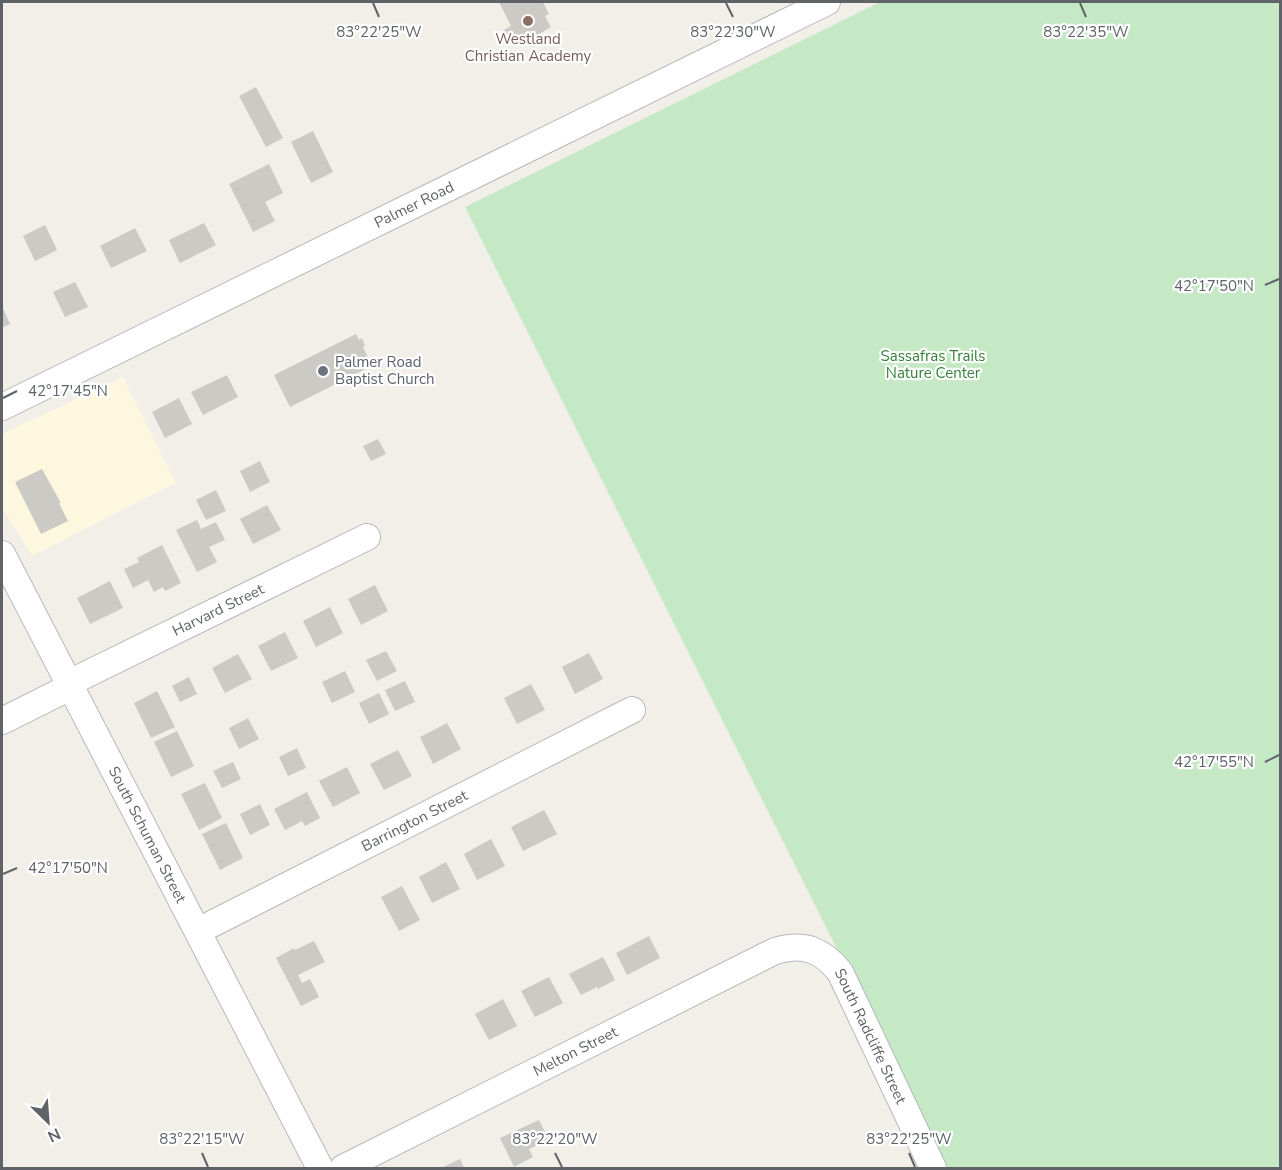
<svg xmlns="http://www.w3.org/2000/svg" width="1282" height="1170" viewBox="0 0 1282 1170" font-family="'Nunito Sans',sans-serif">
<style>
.commercial{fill:#fef7e0}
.green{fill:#c5e8c5}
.building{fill:#cccac5}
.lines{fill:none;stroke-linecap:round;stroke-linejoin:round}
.minor-casing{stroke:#b5b8bc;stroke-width:28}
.minor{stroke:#fff;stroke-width:26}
.ticks{fill:none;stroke:#5f6368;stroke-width:2}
.education-dot{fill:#8d6e63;stroke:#fff;stroke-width:2}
.worship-dot{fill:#6b7280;stroke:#fff;stroke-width:2}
.labels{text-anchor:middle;stroke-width:4.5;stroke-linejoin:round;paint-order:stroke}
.education-label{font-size:15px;fill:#785e54;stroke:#fff}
.street-label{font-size:15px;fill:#5f6368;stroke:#fff}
.park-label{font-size:15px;fill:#348238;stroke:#fff}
.worship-label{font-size:15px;fill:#5b616d;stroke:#fff;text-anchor:start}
.ticks-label{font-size:15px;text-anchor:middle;fill:#5f6368;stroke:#fff;stroke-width:4.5;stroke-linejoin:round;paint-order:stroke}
</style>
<rect width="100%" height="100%" fill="#f1efe8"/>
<polygon class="commercial" points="123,377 176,483 32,556 2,508 2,435 4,433"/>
<polygon class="green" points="880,2 1280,2 1280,1168 947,1168 465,207"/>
<g class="building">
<polygon points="499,2 543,2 549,14 545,16 551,27 532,38 531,37 523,41 521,38 509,44 502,31 511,26"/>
<polygon points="256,87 283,138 266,147 239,96"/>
<polygon points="313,131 333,172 311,183 291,142"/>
<polygon points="269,164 283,193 265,202 275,221 253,232 229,184"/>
<polygon points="204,223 216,245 180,263 169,240"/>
<polygon points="45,225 57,250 35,261 23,236"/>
<polygon points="135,228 147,251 111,268 100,246"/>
<polygon points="75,282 88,307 65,317 53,292"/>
<polygon points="2,306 10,324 2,328"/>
<polygon points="356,334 359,340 362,338 365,346 363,347 372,366 290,407 274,375"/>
<polygon points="227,375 238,397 203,415 191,392"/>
<polygon points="179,398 192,424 165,438 152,412"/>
<polygon points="378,439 386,454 371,461 363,446"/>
<polygon points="260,461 270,482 250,492 240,471"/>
<polygon points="42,469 61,503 59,503 68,521 41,534 15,482"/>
<polygon points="216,490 226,511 206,520 196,500"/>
<polygon points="267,505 281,530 253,544 240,519"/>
<polygon points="197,520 201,529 216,522 225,540 209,547 217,562 197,572 176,530"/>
<polygon points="162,545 181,583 165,591 163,587 154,592 148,580 133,588 124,569 139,562 137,558"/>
<polygon points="110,581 123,608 90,624 77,598"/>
<polygon points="375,585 388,611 361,625 348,599"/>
<polygon points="330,607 343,633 316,647 303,621"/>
<polygon points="285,632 298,658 271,671 258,646"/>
<polygon points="386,651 397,671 377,681 366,660"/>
<polygon points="589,653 603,679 575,694 562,667"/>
<polygon points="238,654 252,679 225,693 212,668"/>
<polygon points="345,671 355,692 332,703 322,682"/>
<polygon points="189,677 197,694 180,702 172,686"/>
<polygon points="405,681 415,702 395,711 385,690"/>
<polygon points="531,684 545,710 517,724 504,698"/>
<polygon points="157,691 175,727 151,738 134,703"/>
<polygon points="379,693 389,714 369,724 359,703"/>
<polygon points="248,718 259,739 239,749 229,728"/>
<polygon points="447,723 461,749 433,764 420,737"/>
<polygon points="177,731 194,766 171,777 154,742"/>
<polygon points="297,748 306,768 288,776 279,757"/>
<polygon points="398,750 412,776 384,790 370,764"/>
<polygon points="233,762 241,779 222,788 213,771"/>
<polygon points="347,767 360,793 333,807 319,781"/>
<polygon points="205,783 222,818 199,830 181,794"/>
<polygon points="307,792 320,818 305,826 302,821 285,830 274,809"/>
<polygon points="260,804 270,825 250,835 240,814"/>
<polygon points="544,810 557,834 523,851 511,827"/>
<polygon points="226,823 243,858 220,870 202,834"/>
<polygon points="491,839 505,866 477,880 464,854"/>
<polygon points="446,862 460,889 432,903 419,877"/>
<polygon points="402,886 420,920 399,931 381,897"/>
<polygon points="649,936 660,958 627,975 616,953"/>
<polygon points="314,941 325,962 298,975 302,983 310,979 319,997 301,1006 276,958 294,948 295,950"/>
<polygon points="603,957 615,980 598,989 597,987 581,995 569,974"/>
<polygon points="549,977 563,1003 535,1017 521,991"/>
<polygon points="503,999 517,1026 489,1040 475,1014"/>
<polygon points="539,1120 549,1140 529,1149 533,1157 514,1167 500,1138"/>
<polygon points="460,1159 464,1168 441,1168"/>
</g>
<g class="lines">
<defs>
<g id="minor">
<path id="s1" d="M2 407 827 2"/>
<path id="s2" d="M2 554 320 1168"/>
<path id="s3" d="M69 683 367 537"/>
<polyline points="2,721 70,687"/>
<path id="s4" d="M198 931 632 710"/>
<path id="s5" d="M343 1168 775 951C804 942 822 950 840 972L933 1168"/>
</g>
</defs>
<use href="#minor" class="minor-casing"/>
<use href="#minor" class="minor"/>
</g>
<path class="ticks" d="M373 3 379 17M726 3 733 17M1080 3 1086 17M1265 285 1279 279M3 398 17 391M1265 762 1279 755M3 874 17 868M202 1153 208 1167M555 1153 562 1167M909 1153 915 1167"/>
<circle class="education-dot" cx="528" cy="21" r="6"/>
<circle class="worship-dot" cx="323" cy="371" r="6"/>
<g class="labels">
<g class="education-label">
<text x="528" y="44">Westland<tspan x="528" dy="17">Christian Academy</tspan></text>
</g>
<g class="street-label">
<text dy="5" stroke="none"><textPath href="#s1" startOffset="459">Palmer Road</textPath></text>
<text dy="5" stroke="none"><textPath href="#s3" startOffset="166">Harvard Street</textPath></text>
<text dy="5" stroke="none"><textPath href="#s4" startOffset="243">Barrington Street</textPath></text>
<text dy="5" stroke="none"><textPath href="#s2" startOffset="316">South Schuman Street</textPath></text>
<text dy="5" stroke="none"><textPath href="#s5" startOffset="628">South Radcliffe Street</textPath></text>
<text dy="5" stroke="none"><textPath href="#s5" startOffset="260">Melton Street</textPath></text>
</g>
<g class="park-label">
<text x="933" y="361">Sassafras Trails<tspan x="933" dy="17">Nature Center</tspan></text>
</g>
<g class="worship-label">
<text x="335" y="367">Palmer Road<tspan x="335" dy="17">Baptist Church</tspan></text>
</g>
</g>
<g class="ticks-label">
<text x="379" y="37">83°22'25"W</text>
<text x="733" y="37">83°22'30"W</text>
<text x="1086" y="37">83°22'35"W</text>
<text x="1214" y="291">42°17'50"N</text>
<text x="68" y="396">42°17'45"N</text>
<text x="1214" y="767">42°17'55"N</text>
<text x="68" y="873">42°17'50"N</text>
<text x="202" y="1144">83°22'15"W</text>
<text x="555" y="1144">83°22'20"W</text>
<text x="909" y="1144">83°22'25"W</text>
</g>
<rect width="1282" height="1170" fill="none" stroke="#5f6368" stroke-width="6"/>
<g transform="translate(48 1122) rotate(155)" stroke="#ffffff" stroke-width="4.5" paint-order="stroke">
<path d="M0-4.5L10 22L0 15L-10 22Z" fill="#5f6368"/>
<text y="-9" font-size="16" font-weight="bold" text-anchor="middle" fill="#5f6368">N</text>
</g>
</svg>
